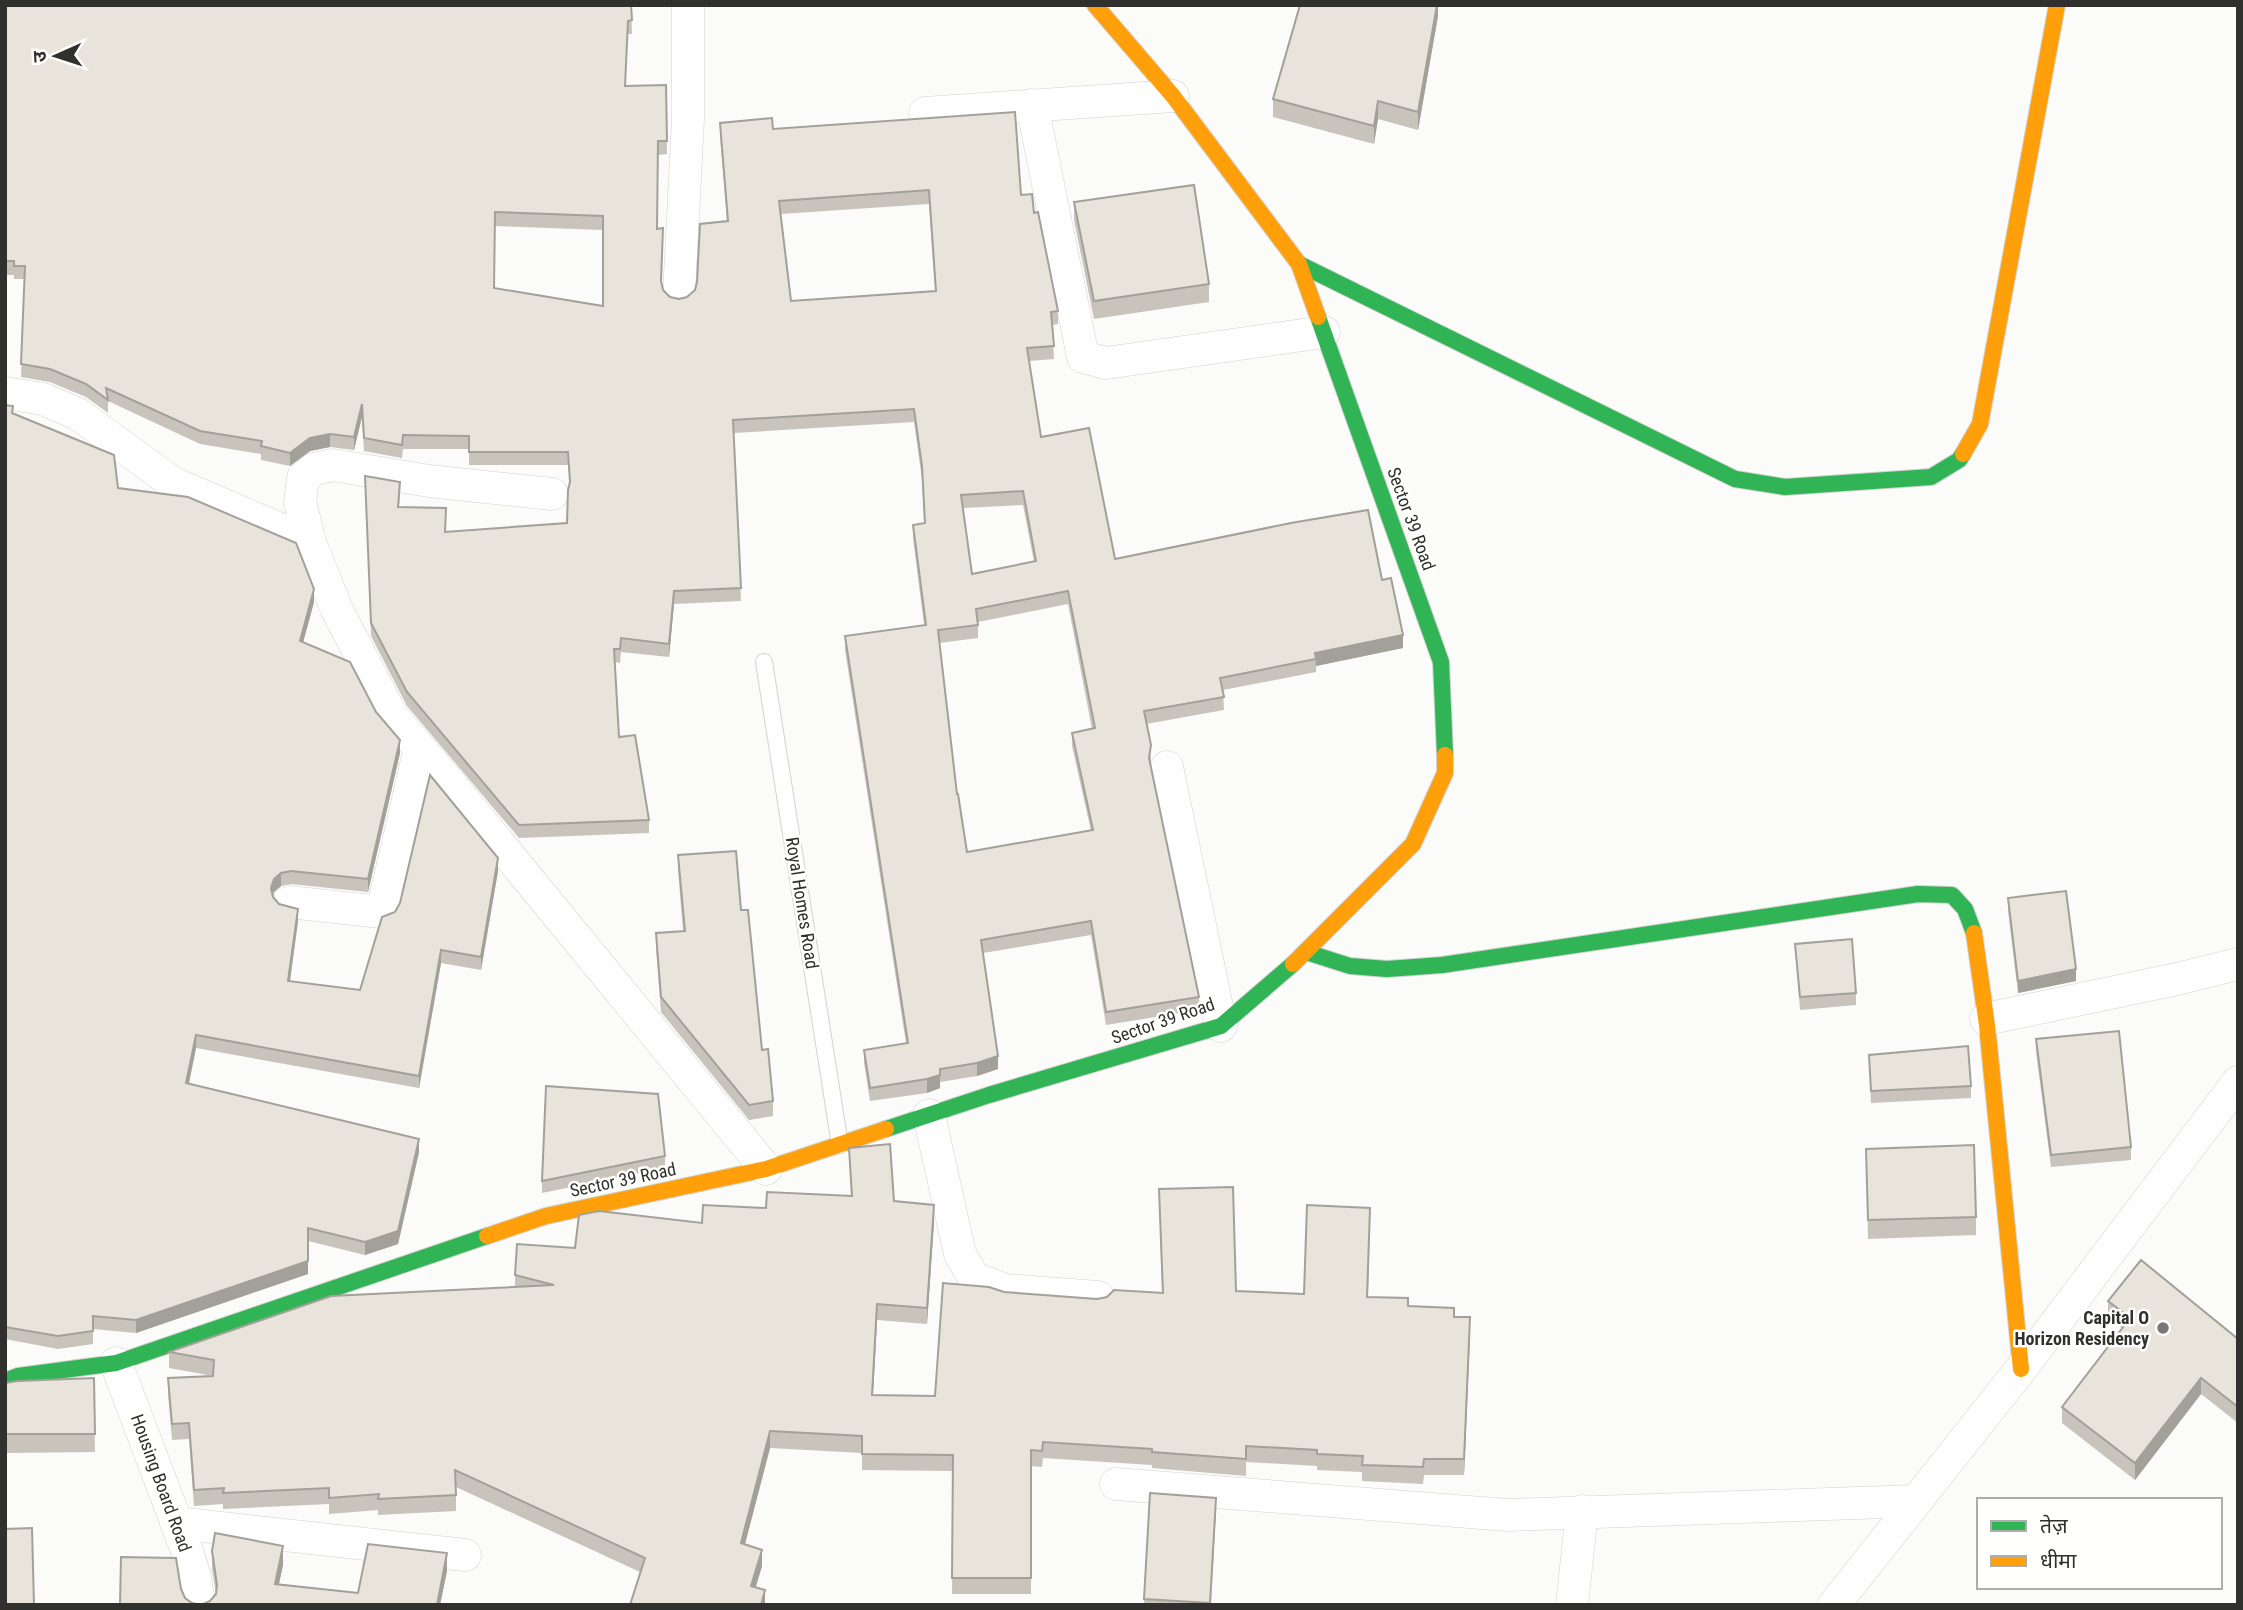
<svg xmlns="http://www.w3.org/2000/svg" width="2243" height="1610" viewBox="0 0 2243 1610" font-family="'Roboto Condensed','Noto Sans Devanagari',sans-serif">
<style>
.lines{fill:none;stroke-linecap:round;stroke-linejoin:round}
.lane-casing{stroke:#d2d2d0;stroke-width:18}
.street-casing{stroke:#d2d2d0;stroke-width:33}
.fast-casing{stroke:#d2d2d0;stroke-width:18}
.slow-casing{stroke:#d2d2d0;stroke-width:18}
.lane{stroke:#fefefe;stroke-width:16}
.street{stroke:#fefefe;stroke-width:32}
.fast{stroke:#30b455;stroke-width:16}
.slow{stroke:#ff9f0a;stroke-width:16}
.wall{fill:#c8c4bc;fill-rule:evenodd}
.shaded-wall{fill:#a2a099}
.building{fill:#e8e4db;stroke:#a2a099;stroke-width:2;fill-rule:evenodd}
.poi-dot{fill:#777776;stroke:#fffffe;stroke-width:2.5}
.labels{text-anchor:middle;stroke-width:5;stroke-linejoin:round;paint-order:stroke}
.street-label{font-size:18px;fill:#30302f;stroke:#fffffe}
.poi-label{font-size:18px;font-weight:bold;fill:#30302f;stroke:#fffffe;text-anchor:end}
</style>
<rect width="100%" height="100%" fill="#fbfbf9"/>
<g class="lines">
<defs>
<polyline id="lane" points="764,662 840,1145"/>
<g id="street">
<polyline points="1032,105 1083,357 1106,363 1324,332"/>
<polyline points="925,113 1173,96"/>
<polyline points="679,294 688,119 688,5"/>
<polyline points="5,393 43,399 78,414 173,483 310,542"/>
<polyline points="552,494 429,481 333,465 314,469 303,478 300,502 310,542 337,610 392,716 447,780 766,1169"/>
<polyline points="1167,767 1221,1026"/>
<polyline points="289,902 382,912 420,748"/>
<polyline points="1986,1019 2177,979 2238,964"/>
<polyline points="929,1115 960,1254 974,1278 1005,1290 1098,1297"/>
<polyline points="116,1363 186,1548 195,1577 199,1605"/>
<polyline points="1116,1484 1507,1515 1915,1501"/>
<polyline points="176,1523 465,1555"/>
<polyline points="1572,1605 1582,1511"/>
<polyline points="1834,1605 2021,1369 2238,1082"/>
</g>
<g id="fast">
<polyline points="1299,264 1735,479 1785,487 1931,477 1959,460 1963,454"/>
<polyline points="1318,317 1441,662 1445,755"/>
<polyline points="1306,952 1350,966 1387,969 1442,965 1918,894 1952,895 1965,909 1974,933"/>
<polyline points="886,1129 989,1095 1221,1026 1293,964"/>
<polyline points="5,1381 18,1376 116,1363 487,1236"/>
</g>
<g id="slow">
<polyline points="1095,5 1173,96 1299,264 1318,317"/>
<polyline points="1963,454 1980,424 2057,5"/>
<polyline points="1974,933 1987,1025 2021,1369"/>
<polyline points="1293,964 1413,844 1445,773 1445,755"/>
<polyline points="487,1236 546,1216 766,1169 886,1129"/>
</g>
</defs>
<use href="#lane" class="lane-casing"/>
<use href="#street" class="street-casing"/>
<use href="#fast" class="fast-casing"/>
<use href="#slow" class="slow-casing"/>
<use href="#lane" class="lane"/>
<use href="#street" class="street"/>
<use href="#fast" class="fast"/>
<use href="#slow" class="slow"/>
</g>
<g class="wall">
<path d="M5 5H631L632 34H628L625 86 666 85 667 154 658 155 657 229 663 242 661 283 663 290 670 297 679 299 687 297 695 290 727 221 720 136V123L773 129 1021 195 1034 213 1058 311V324L1052 325 1054 359 1029 361 1041 437 1115 559 1382 580 1403 648 1316 666V672L1223 690 1224 710 1146 724 1151 759 1150 764 1199 997V1010L1106 1025 1091 935 983 953 998 1069 977 1076 940 1082V1088L927 1093 870 1101 864 1063V1050L906 1043 845 650V636L924 625 913 538V525L924 523 922 479 914 422 734 433 741 601 674 604 669 657 621 652 620 663 615 662 619 737 649 820V833L519 838 407 706 371 636 365 476 400 495 399 507 446 532 567 523 570 484 568 465H469V449H403L402 458 364 451 362 417 354 450 330 447 310 451 290 466 261 460V454L200 444 108 401V413L86 397 50 382 21 377 25 279H14V275H5ZM929 204 935 291 791 301 781 214ZM495 226 603 230V306L494 288ZM1023 505 1034 562 972 574 963 508ZM1068 604 1092 729 1072 733V746L1091 831 967 852 957 794 939 643 978 638V622Z"/>
<polygon points="1438,5 1438,16 1418,130 1378,119 1374,144 1273,117 1273,99"/>
<polygon points="1074,202 1209,284 1209,302 1094,319 1074,220"/>
<polygon points="5,405 13,414 118,488 314,602 303,642 376,712 400,753 368,892 291,884 281,886 274,892 272,896 279,904 298,921 290,982 360,990 498,871 481,970 441,963 419,1088 196,1048 189,1084 419,1152 398,1244 365,1255 308,1241 308,1274 136,1333 93,1329 93,1344 58,1349 5,1339"/>
<polygon points="678,855 741,910 762,1050 773,1101 773,1116 749,1120 661,1012 656,948 656,933 683,931 678,870"/>
<polygon points="2008,898 2076,981 2018,993 2008,911"/>
<polygon points="1795,944 1856,993 1856,1005 1800,1010"/>
<polygon points="2036,1039 2131,1147 2131,1160 2051,1167 2036,1052"/>
<polygon points="1869,1055 1971,1086 1971,1098 1871,1103"/>
<polygon points="849,1148 894,1201 934,1222 927,1324 877,1320 873,1395 935,1396 1004,1292 1097,1299 1162,1293 1159,1189 1236,1291 1304,1294 1370,1224 1368,1297 1454,1317 1470,1334 1464,1475 1424,1475 1423,1484 1362,1481 1362,1472 1317,1470 1317,1466 1246,1462 1246,1476 1152,1468 1152,1465 1043,1458 1042,1467 1031,1466 1031,1594 952,1594 953,1471 862,1470 862,1453 770,1448 745,1544 762,1566 756,1587 640,1572 456,1487 456,1511 378,1515 378,1510 329,1514 329,1504 223,1509 223,1504 194,1506 189,1439 172,1440 168,1394 168,1378 213,1376 169,1368 169,1352 515,1287 515,1275 575,1248 702,1223 766,1208 851,1196"/>
<polygon points="1866,1149 1976,1217 1976,1235 1868,1239"/>
<polygon points="665,1156 665,1168 542,1193 542,1181"/>
<polygon points="2108,1301 2238,1339 2238,1423 2201,1394 2135,1480 2062,1423 2062,1407 2122,1328 2108,1317"/>
<polygon points="94,1378 95,1452 5,1453 5,1383"/>
<polygon points="1150,1493 1216,1510 1211,1605 1144,1605"/>
<polygon points="212,1551 283,1565 279,1584 358,1593 447,1571 440,1605 120,1605 181,1589 185,1598 192,1603 201,1605 210,1601 216,1594 212,1569"/>
</g>
<g class="shaded-wall">
<polygon points="1437,5 1438,5 1438,16 1418,130 1418,112"/>
<polygon points="1378,101 1378,119 1374,144 1374,126"/>
<polygon points="362,404 362,417 354,450 354,437"/>
<polygon points="330,434 330,447 310,451 290,466 290,453 310,438"/>
<polygon points="314,589 314,602 300,654 300,641"/>
<polygon points="674,591 674,604 669,657 669,644"/>
<polygon points="1403,635 1403,648 1316,666 1315,653"/>
<polygon points="400,740 400,753 368,892 368,879"/>
<polygon points="498,858 498,871 481,970 481,957"/>
<polygon points="281,873 281,886 274,892 271,901 271,888 274,879"/>
<polygon points="298,909 298,921 288,994 288,981"/>
<polygon points="441,950 441,963 419,1088 419,1076"/>
<polygon points="2076,969 2076,981 2018,993 2018,981"/>
<polygon points="196,1035 196,1048 186,1096 186,1083"/>
<polygon points="998,1056 998,1069 977,1076 977,1063"/>
<polygon points="940,1075 940,1088 927,1093 927,1079"/>
<polygon points="419,1139 419,1152 398,1244 365,1255 365,1242"/>
<polygon points="934,1205 934,1222 927,1324 927,1308"/>
<polygon points="308,1261 308,1274 136,1333 136,1320"/>
<polygon points="877,1304 877,1320 872,1411 872,1395"/>
<polygon points="1470,1317 1470,1334 1464,1475 1464,1459"/>
<polygon points="2201,1378 2201,1394 2135,1480 2135,1463"/>
<polygon points="770,1431 770,1448 741,1559 741,1543"/>
<polygon points="1216,1498 1216,1510 1210,1605"/>
<polygon points="283,1546 283,1565 275,1602 275,1584"/>
<polygon points="762,1550 762,1566 751,1602 751,1586"/>
<polygon points="447,1553 447,1571 440,1605 437,1605"/>
<polygon points="765,1590 765,1605 761,1605"/>
</g>
<g class="building">
<path d="M5 5H631L632 20 628 21 625 86 666 85 667 141H658L657 229 663 228 661 281 663 290 670 297 679 299 687 297 695 290 697 282 700 224 728 221 720 123 772 118 773 129 1015 112 1021 195 1032 194 1034 213 1038 212 1058 311 1051 312 1054 346 1027 348 1041 437 1089 428 1115 559 1291 523 1368 510 1382 580 1391 578 1403 635 1315 653 1316 659 1220 678 1224 697 1144 711 1151 745 1149 758 1199 997 1106 1012 1091 921 981 940 998 1056 977 1063 940 1069V1075L927 1079 870 1088 864 1050 908 1043 845 636 926 625 913 525 925 523 922 466 914 409 733 420 741 588 674 591 669 644 621 638 620 649H614L619 737 635 735 649 820 519 825 407 692 371 623 365 476 400 482 398 507 446 508 445 532 567 523 568 490 570 482 568 452H469V436L403 435 402 445 364 438 362 404 354 437 330 434 310 438 290 453 261 446 262 441 200 431 106 388 108 400 86 384 50 369 21 364 25 266H14V261H5ZM929 190 936 291 791 301 779 201ZM495 212 603 216V306L494 288ZM1023 491 1036 561 972 574 961 495ZM1068 591 1095 728 1072 733 1093 830 967 852 958 794H957L938 630 978 625 976 609Z"/>
<polygon points="1300,5 1437,5 1418,112 1378,101 1374,126 1273,99"/>
<polygon points="1194,185 1209,284 1094,301 1074,202"/>
<polygon points="5,405 13,406 12,413 114,455 118,488 188,497 296,543 314,589 300,641 350,662 376,712 400,740 368,879 291,871 281,873 274,879 271,888 273,897 279,904 298,909 288,981 360,990 382,917 395,912 400,903 430,775 498,858 481,957 441,950 419,1076 196,1035 186,1083 419,1139 398,1231 365,1242 308,1228 308,1261 136,1320 93,1316 93,1331 58,1336 5,1327"/>
<polygon points="736,851 741,910 748,910 762,1050 768,1049 773,1101 749,1105 661,997 656,933 685,931 678,855"/>
<polygon points="2066,891 2076,969 2018,981 2008,898"/>
<polygon points="1852,939 1856,993 1800,997 1795,944"/>
<polygon points="2119,1031 2131,1147 2051,1155 2036,1039"/>
<polygon points="1968,1046 1971,1086 1871,1091 1869,1055"/>
<polygon points="546,1086 658,1094 665,1156 542,1181"/>
<polygon points="890,1144 894,1201 934,1205 927,1308 877,1304 872,1395 935,1396 943,1283 989,1287 1004,1292 1097,1299 1107,1297 1114,1290 1163,1293 1159,1189 1233,1187 1236,1291 1304,1294 1307,1205 1370,1208 1367,1297 1408,1298 1408,1306 1454,1308 1454,1317 1470,1317 1464,1459 1424,1459 1423,1467 1362,1465 1363,1456 1317,1454 1317,1450 1246,1446 1246,1459 1152,1452 1152,1449 1043,1442 1042,1451 1031,1450 1031,1578 952,1578 953,1455 862,1454 862,1436 770,1431 741,1543 762,1550 751,1586 765,1590 761,1605 630,1605 645,1558 455,1470 456,1495 378,1499 379,1494 329,1498 329,1488 223,1493 224,1488 194,1490 189,1423 172,1424 168,1378 213,1376 214,1360 169,1352 331,1296 554,1285 515,1275 517,1244 575,1248 579,1215 599,1211 702,1223 703,1205 766,1208 767,1192 852,1196 849,1148"/>
<polygon points="1974,1145 1976,1217 1868,1220 1866,1149"/>
<polygon points="2141,1260 2238,1339 2238,1407 2201,1378 2135,1463 2062,1407 2130,1318 2108,1301"/>
<polygon points="94,1378 95,1434 5,1434 5,1383 18,1381"/>
<polygon points="1150,1493 1216,1498 1210,1603 1144,1599"/>
<polygon points="32,1528 34,1605 5,1605 5,1529"/>
<polygon points="215,1533 283,1546 275,1584 358,1593 368,1544 447,1553 437,1605 120,1605 121,1557 176,1558 181,1589 185,1598 192,1603 201,1605 210,1601 216,1594 217,1585 212,1551"/>
</g>
<circle class="poi-dot" cx="2163" cy="1328" r="7"/>
<g class="labels">
<g class="street-label">
<text transform="translate(1411 519) rotate(70)" y="6">Sector 39 Road</text>
<text transform="translate(802 903) rotate(81)" y="6">Royal Homes Road</text>
<text transform="translate(1163 1021) rotate(-19)" y="6">Sector 39 Road</text>
<text transform="translate(623 1180) rotate(-12)" y="6">Sector 39 Road</text>
<text transform="translate(161 1483) rotate(70)" y="6">Housing Board Road</text>
</g>
<g class="poi-label">
<text x="2149" y="1324">Capital O<tspan x="2149" dy="21">Horizon Residency</tspan></text>
</g>
</g>
<rect width="2243" height="1610" fill="none" stroke="#30302f" stroke-width="14"/>
<rect x="1977" y="1498" width="245" height="91" fill="#fffffe" stroke="#acacab" stroke-width="2"/>
<rect x="1991" y="1521" width="35" height="10" fill="#30b455" stroke="#acacab" stroke-width="2"/>
<text x="2040" y="1533" font-size="21" fill="#30302f">तेज़</text>
<rect x="1991" y="1556" width="35" height="10" fill="#ff9f0a" stroke="#acacab" stroke-width="2"/>
<text x="2040" y="1568" font-size="21" fill="#30302f">धीमा</text>
<g transform="translate(56 56) rotate(267)" stroke="#fffffe" stroke-width="5" paint-order="stroke">
<path d="M0-5L12 26L0 18L-12 26Z" fill="#30302f"/>
<text y="-10" font-size="19" font-weight="bold" text-anchor="middle" fill="#30302f">उ</text>
</g>
</svg>
